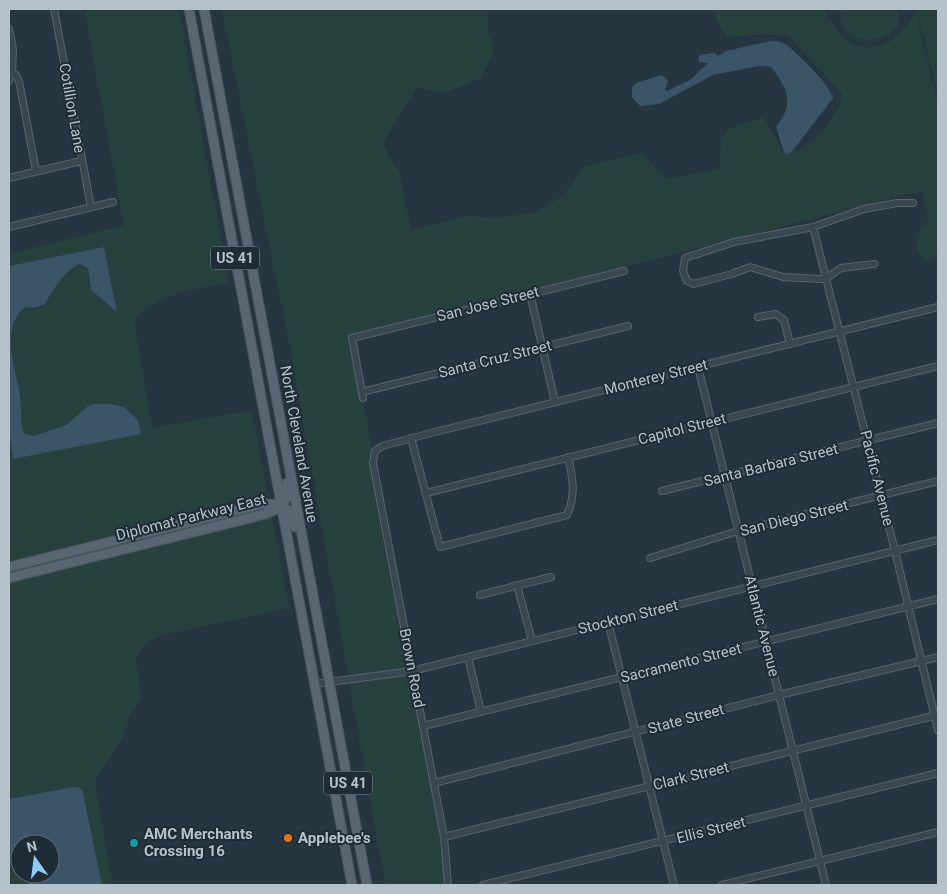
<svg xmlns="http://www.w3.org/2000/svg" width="947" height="894" viewBox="0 0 947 894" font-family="Roboto,sans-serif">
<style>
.green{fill:#27413f}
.water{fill:#395567;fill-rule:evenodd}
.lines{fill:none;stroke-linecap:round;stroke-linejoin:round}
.minor-casing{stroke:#57656d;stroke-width:8}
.major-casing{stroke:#46535c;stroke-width:11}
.minor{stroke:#394750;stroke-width:6}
.major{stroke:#576670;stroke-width:9}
.food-dot{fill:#e8710a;stroke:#1e2c35;stroke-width:2}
.culture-dot{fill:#0f9aa8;stroke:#1e2c35;stroke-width:2}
.labels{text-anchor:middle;stroke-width:4;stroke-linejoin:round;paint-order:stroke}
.shield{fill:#1e2c35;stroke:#88959d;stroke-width:1}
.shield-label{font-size:14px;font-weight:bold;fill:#b6c2ca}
.street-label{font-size:15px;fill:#b6c2ca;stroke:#1e2c35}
.poi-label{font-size:15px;font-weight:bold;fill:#b6c2ca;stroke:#1e2c35;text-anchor:start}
</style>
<rect width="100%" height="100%" fill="#253640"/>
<g class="green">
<path d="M84 9H179L229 283C194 289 161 293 134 319L152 428 252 410 269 501 9 564V429L14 459 118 404H93L66 425 34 436 25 434 22 429C21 416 21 403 19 390 15 368 1 320 27 306L33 308 44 305C52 292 66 264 84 265L88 268 89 286 100 298 117 311 104 247 9 266V254L124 225Z"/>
<path d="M222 9H489L487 30 495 52 479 79 443 93 417 87 382 144 399 171 411 230 468 216 494 218 533 213 563 196 582 167 642 153 666 179 719 169 721 140 727 129 764 117 784 155C790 152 798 151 803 147 819 137 841 112 842 94L789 36 765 34 727 37 711 9H825C826 17 831 22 837 29 840 32 843 38 847 41 873 59 907 37 915 10L938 104V254L924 261 916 248 921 228 929 220 921 191 351 337 448 857 449 885H385L290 348Z"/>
<path d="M840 9H899L898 27C874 47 841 46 840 9Z"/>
<polygon points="917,9 938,9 938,95"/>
<polygon points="270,507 271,509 9,575 9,570 247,510"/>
<polygon points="272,515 289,608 163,635 149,641 136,657 141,697 129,717 124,736 95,780 112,885 102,885 85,798 83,792 78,787 9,799 9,581"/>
<polygon points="9,862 30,885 9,885"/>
</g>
<g class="water">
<path d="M771 41C777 41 781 41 786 45 797 52 831 86 833 98L792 152 785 155 776 127C795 103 788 89 771 67L759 66 713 75 659 104 640 106 632 97V87L636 83 662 75 668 81 665 89 667 91 690 80 708 63 699 62V55L714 53 718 56 726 51Z"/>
<path d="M104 247 117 312 91 290 88 268 80 264C64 270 53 291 44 305L33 308 25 307C1 327 14 364 19 389 21 402 21 416 22 429L25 434 34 436 66 425 88 406 93 404H111L124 407 138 420 141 434 13 459 9 429V266Z"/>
<path d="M74 787 80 788 83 792 102 885H30L9 862V799ZM20 844H50V874H20Z"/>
</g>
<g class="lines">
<defs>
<g id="minor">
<polyline points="54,9 91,207"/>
<polyline points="9,29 13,49 12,74 16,75 19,81 36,171"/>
<polyline points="9,81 12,74"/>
<polyline points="9,178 81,161"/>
<polyline points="9,227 113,202"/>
<polyline points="813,227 895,551 938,730"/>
<polyline points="874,264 841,268 825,279 819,279 783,277 750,267 732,274 693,284 687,281 683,271 685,258 734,242 813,227 864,209 897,203 913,203"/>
<polyline points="530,294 555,402"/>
<polyline points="758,317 776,314 784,320 790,344"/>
<polyline points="698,367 826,885"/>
<polyline points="362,392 628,326"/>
<polyline points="363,398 352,338 624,271"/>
<path d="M411 438 440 547 567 515C576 495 573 478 568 457"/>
<polyline points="662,491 938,423"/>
<polyline points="426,493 938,366"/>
<polyline points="650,558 738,531 938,481"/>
<polyline points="517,585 532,641"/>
<polyline points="480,595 551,577"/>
<polyline points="608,622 674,885"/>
<polyline points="468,657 481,712"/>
<polyline points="315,684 412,671 938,540"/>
<polyline points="423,726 938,599"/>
<polyline points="434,783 779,695 938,657"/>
<polyline points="444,837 937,715"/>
<polyline points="448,885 444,837 373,463 375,451 382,446 431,433 938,307"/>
<polyline points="483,885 938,773"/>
<polyline points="722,885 938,832"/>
</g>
<g id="major">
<polyline points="189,9 352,885"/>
<polyline points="204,9 367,885"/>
<polyline points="9,567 263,504 272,504 288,510 295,527"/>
<path d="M9 578 265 514C281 509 290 501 287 483"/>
</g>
</defs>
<use href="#minor" class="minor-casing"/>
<use href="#major" class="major-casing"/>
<use href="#minor" class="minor"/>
<use href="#major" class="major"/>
</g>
<circle class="food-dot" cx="288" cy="838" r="5"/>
<circle class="culture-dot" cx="134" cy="843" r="5"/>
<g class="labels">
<g class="shield">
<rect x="211" y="246.5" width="48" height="23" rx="4"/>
<rect x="324" y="771.5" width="48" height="23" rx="4"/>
</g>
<g class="shield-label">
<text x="235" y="263">US 41</text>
<text x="348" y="788">US 41</text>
</g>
<g class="street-label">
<text transform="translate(72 108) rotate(80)" y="5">Cotillion Lane</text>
<text transform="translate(488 304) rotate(-14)" y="5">San Jose Street</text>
<text transform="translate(495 359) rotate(-14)" y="5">Santa Cruz Street</text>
<text transform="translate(656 377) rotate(-14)" y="5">Monterey Street</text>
<text transform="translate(682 429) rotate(-14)" y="5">Capitol Street</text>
<text transform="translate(299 444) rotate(80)" y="5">North Cleveland Avenue</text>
<text transform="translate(771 465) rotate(-14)" y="5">Santa Barbara Street</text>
<text transform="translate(877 478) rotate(76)" y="5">Pacific Avenue</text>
<text transform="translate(191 517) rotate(-14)" y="5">Diplomat Parkway East</text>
<text transform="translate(794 518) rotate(-14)" y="5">San Diego Street</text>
<text transform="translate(628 617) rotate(-14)" y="5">Stockton Street</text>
<text transform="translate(762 626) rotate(76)" y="5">Atlantic Avenue</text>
<text transform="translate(681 663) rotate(-14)" y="5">Sacramento Street</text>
<text transform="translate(412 668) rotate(79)" y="5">Brown Road</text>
<text transform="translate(686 719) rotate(-15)" y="5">State Street</text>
<text transform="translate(691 776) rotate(-14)" y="5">Clark Street</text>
<text transform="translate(711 830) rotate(-14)" y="5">Ellis Street</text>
</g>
<g class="poi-label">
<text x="144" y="839">AMC Merchants<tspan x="144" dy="17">Crossing 16</tspan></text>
<text x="298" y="843">Applebee's</text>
</g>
</g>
<rect width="947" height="894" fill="none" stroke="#b6c2ca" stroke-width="20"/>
<g transform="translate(35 859) rotate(346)"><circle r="24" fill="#1e2c35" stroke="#5b6871"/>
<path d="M0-4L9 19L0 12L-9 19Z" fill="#8dcbf8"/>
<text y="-8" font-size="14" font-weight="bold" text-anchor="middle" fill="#b6c2ca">N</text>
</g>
</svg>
